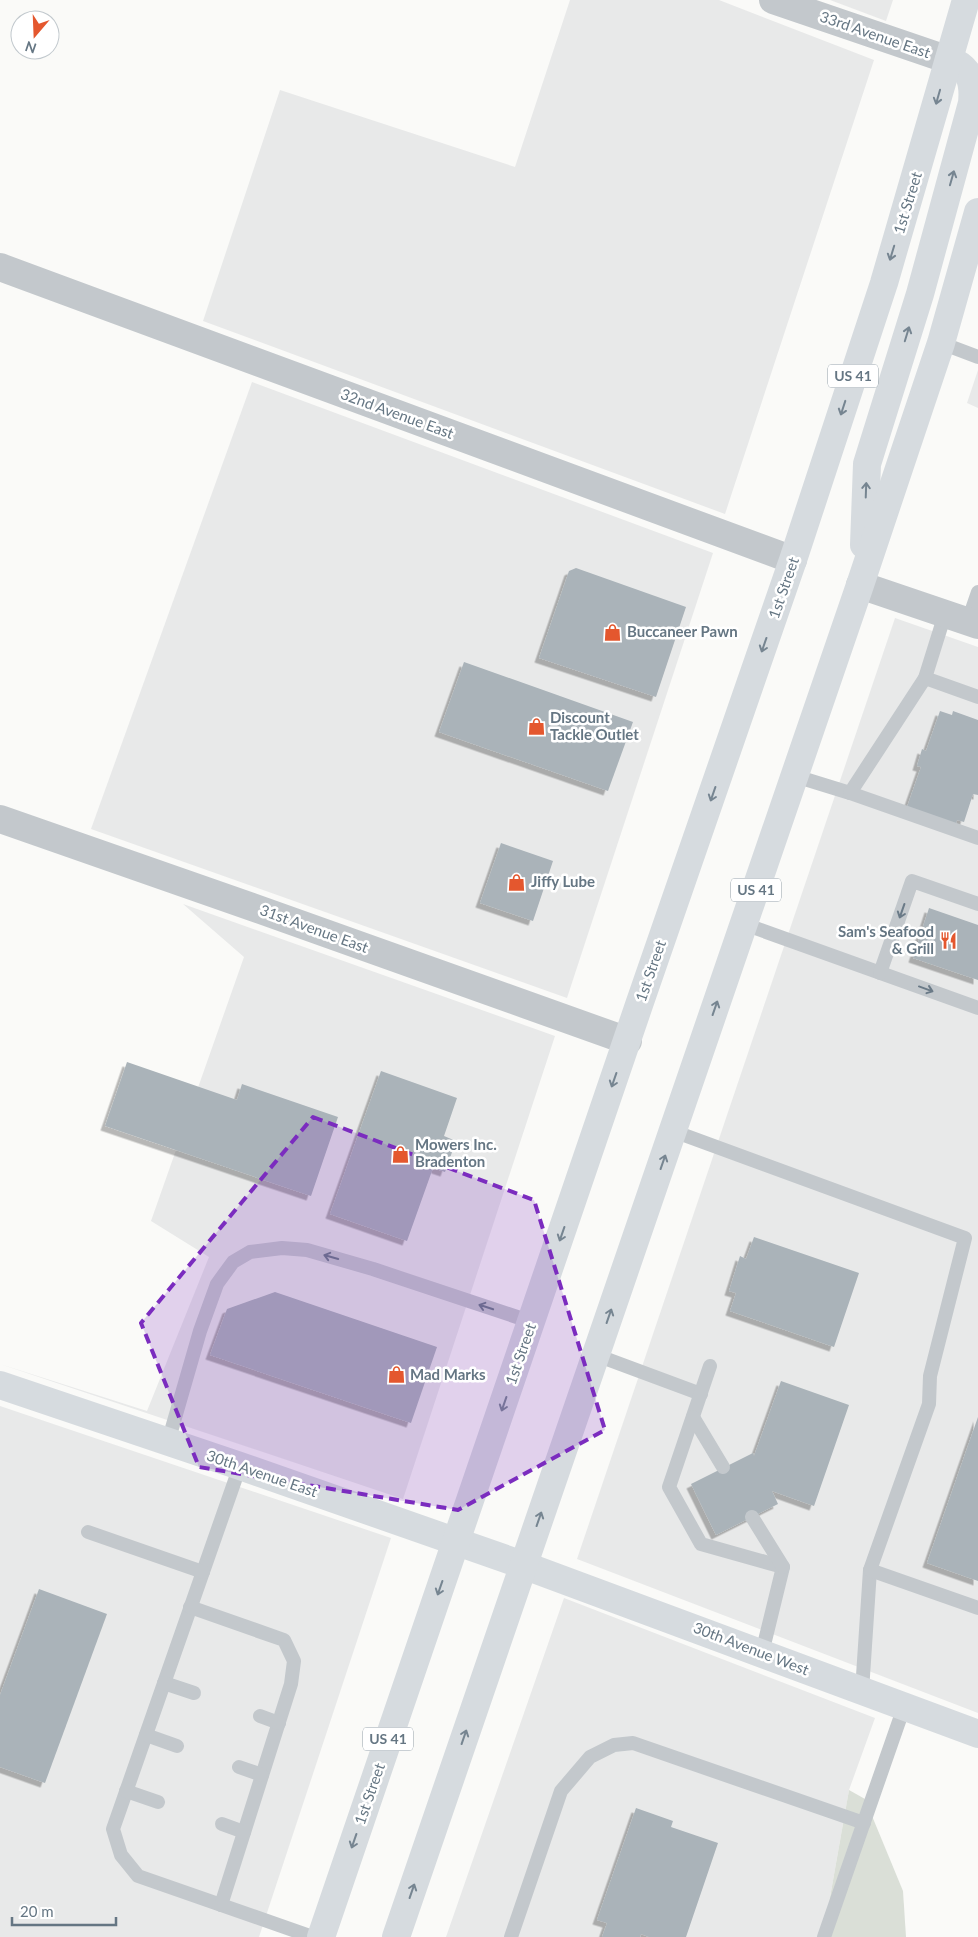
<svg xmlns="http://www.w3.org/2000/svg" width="978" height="1937" viewBox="0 0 978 1937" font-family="Lato,sans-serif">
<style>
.built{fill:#e8e9e9}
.green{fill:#dadfd7}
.building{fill:#aab3b9;filter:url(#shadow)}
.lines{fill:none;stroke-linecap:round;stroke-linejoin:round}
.lane{stroke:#c3c8cc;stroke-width:14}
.street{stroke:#c3c8cc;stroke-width:28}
.secondary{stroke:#d6dbdf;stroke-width:28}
.primary{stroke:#d6dbdf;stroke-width:28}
.oneway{stroke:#768591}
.oneway2{stroke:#6a7a87}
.marked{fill:#7b2cbf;fill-opacity:0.2;stroke:#7b2cbf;stroke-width:4;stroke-dasharray:10 6;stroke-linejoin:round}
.labels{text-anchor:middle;stroke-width:5;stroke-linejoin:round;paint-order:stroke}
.shield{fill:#fff;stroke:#939fa8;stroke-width:1}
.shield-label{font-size:14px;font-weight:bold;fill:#657683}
.street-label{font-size:15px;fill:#657683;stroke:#fff}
.poi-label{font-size:15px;font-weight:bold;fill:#657683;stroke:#fff;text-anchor:start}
</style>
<defs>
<filter id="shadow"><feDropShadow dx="-4.5" dy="4.5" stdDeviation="0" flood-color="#0004"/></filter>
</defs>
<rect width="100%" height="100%" fill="#fafaf8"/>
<g class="built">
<polygon points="570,0 719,0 874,60 725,514 203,321 280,90 515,167"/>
<polygon points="830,0 893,0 886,21"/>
<polygon points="978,370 978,408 967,403"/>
<polygon points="252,382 713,553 567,998 91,829"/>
<polygon points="895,618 978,647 978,1713 577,1559"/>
<polygon points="183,904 555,1036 403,1499 0,1364 147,1411 209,1257 151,1221 244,957"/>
<polygon points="0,1406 391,1538 259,1937 0,1937"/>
<polygon points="564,1598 875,1718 849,1790 823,1937 446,1937"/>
</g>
<polygon class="green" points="849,1790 865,1799 903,1891 906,1937 823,1937"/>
<g class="building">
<polygon points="576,568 686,607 656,697 539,658 569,571"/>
<polygon points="464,662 633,722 608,791 439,732"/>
<polygon points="940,711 952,715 953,711 978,720 978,795 973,794 964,822 957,820 956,824 907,807 921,767 917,766 922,749 926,751"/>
<polygon points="501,843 553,861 533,921 480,903"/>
<polygon points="929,908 978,925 978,980 913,958"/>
<polygon points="127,1062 237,1100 242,1084 338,1117 311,1196 105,1126"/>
<polygon points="381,1071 457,1098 444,1136 456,1141 445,1172 433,1168 407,1241 330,1214"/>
<polygon points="754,1237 859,1273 834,1347 730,1311 736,1293 729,1291 740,1256 746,1259"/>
<polygon points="275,1292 437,1347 411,1423 210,1355 227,1309"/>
<polygon points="781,1381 849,1405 814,1506 772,1491 778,1504 716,1535 691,1484 753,1453 754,1456"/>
<polygon points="978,1417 978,1581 927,1563"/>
<polygon points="39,1589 107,1614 45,1783 0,1767 0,1695"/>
<polygon points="636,1808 673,1821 671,1827 718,1843 686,1937 649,1937 641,1934 640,1937 602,1937 607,1923 597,1920"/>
</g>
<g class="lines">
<g class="lane">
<polyline points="941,343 978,357"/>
<polyline points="968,621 978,592"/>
<polyline points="925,678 978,697"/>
<polyline points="795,776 850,793 925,678 945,614"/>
<polyline points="850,793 978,838"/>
<polyline points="744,924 978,1008"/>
<polyline points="880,973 912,881 978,904"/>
<polyline points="673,1131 965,1238 930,1376 929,1404 870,1570 862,1691"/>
<polyline points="596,1355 701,1394"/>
<polyline points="710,1366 669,1487 701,1544 783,1567 762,1653"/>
<polyline points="693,1417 723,1467"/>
<polyline points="168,1442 200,1331 217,1284 233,1262 250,1252 282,1248 307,1250 373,1269 532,1322"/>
<polyline points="240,1466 113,1829 121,1855 138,1876 313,1937"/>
<polyline points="752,1517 783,1567"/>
<polyline points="88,1532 203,1572"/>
<polyline points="870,1570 978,1608"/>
<polyline points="190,1607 284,1640 294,1661 291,1684 221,1905"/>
<polyline points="164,1683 194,1693"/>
<polyline points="260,1716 279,1723"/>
<polyline points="146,1735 177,1746"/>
<polyline points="239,1767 262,1775"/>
<polyline points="126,1791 158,1802"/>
<polyline points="222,1824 244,1832"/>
<polyline points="511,1937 561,1791 590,1757 614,1745 633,1743 864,1823"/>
<polyline points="824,1937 904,1707"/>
</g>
<g class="street">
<polyline points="773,0 949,60"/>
<polyline points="0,267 793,560"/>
<polyline points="860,585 978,625"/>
<polyline points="0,819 252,907 628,1041"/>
</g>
<polyline class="secondary" points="0,1385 240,1466 523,1565 978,1734"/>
<g class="primary">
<path d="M864 545 867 464 920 294 972 103C974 82 970 67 949 60"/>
<polyline points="321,1937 640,1002 793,560 884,283 966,0"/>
<polyline points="396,1937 860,585 941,343 978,212"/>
</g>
</g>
<defs><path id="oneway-shaft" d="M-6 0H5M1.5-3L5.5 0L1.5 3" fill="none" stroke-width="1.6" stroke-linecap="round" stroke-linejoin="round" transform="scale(1.25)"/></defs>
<g class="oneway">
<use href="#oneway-shaft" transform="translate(938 97) rotate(106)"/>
<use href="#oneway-shaft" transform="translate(952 178) rotate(-74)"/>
<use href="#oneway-shaft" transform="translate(892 253) rotate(107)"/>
<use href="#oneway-shaft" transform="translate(907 334) rotate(-73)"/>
<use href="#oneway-shaft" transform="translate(843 408) rotate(108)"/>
<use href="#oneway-shaft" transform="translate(866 490) rotate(-88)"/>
<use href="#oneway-shaft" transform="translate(764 645) rotate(109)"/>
<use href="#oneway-shaft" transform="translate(713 794) rotate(109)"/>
<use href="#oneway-shaft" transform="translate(715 1008) rotate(-71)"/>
<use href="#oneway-shaft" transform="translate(614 1080) rotate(109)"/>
<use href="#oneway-shaft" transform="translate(663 1162) rotate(-71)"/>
<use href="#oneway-shaft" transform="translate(562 1234) rotate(109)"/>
<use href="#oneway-shaft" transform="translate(609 1316) rotate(-71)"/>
<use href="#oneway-shaft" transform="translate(504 1404) rotate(109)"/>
<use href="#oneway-shaft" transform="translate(539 1519) rotate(-71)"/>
<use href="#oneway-shaft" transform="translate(440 1588) rotate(109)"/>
<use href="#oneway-shaft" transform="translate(464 1737) rotate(-71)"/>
<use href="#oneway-shaft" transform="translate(354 1841) rotate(109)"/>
<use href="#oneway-shaft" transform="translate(412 1891) rotate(-71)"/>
</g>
<g class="oneway2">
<use href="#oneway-shaft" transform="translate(902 911) rotate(109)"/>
<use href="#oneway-shaft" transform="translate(926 989) rotate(20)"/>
<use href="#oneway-shaft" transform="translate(331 1257) rotate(-164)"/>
<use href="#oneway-shaft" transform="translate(486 1307) rotate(-162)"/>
</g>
<path class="marked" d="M313 1117 534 1200 605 1430 458 1510 199 1467 141 1323Z"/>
<defs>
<symbol id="shop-bare" viewBox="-9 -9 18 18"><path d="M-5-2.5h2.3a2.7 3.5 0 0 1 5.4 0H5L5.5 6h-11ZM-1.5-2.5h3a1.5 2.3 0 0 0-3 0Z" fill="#e4572e" stroke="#fff" stroke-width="2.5" paint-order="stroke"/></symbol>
<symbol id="restaurant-bare" viewBox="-9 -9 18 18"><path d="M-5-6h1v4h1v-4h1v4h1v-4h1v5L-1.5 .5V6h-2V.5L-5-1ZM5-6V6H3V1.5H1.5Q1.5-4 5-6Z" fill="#e4572e" stroke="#fff" stroke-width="2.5" paint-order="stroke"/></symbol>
</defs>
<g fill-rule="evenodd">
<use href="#shop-bare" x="600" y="620" width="25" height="25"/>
<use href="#shop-bare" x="524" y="714" width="25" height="25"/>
<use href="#shop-bare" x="504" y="870" width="25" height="25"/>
<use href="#restaurant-bare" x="936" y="928" width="25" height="25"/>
<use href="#shop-bare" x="388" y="1142" width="25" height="25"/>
<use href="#shop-bare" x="384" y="1362" width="25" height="25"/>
</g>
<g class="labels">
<g class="shield">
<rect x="828" y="364.5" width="50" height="23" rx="4"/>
<rect x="731" y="878.5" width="50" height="23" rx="4"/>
<rect x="363" y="1727.5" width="50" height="23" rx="4"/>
</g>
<g class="shield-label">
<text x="853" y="381">US 41</text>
<text x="756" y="895">US 41</text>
<text x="388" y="1744">US 41</text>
</g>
<g class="street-label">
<text transform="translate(875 35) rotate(19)" y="5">33rd Avenue East</text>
<text transform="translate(908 203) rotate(-73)" y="5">1st Street</text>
<text transform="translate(397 414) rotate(20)" y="5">32nd Avenue East</text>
<text transform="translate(784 588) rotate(-71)" y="5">1st Street</text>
<text transform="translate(314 929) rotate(20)" y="5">31st Avenue East</text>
<text transform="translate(651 971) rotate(-71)" y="5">1st Street</text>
<text transform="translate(521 1354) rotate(-71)" y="5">1st Street</text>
<text transform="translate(262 1474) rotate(19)" y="5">30th Avenue East</text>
<text transform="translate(751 1649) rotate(21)" y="5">30th Avenue West</text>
<text transform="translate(370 1794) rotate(-71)" y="5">1st Street</text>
</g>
<g class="poi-label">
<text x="627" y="637">Buccaneer Pawn</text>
<text x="550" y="723">Discount<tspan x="550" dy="17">Tackle Outlet</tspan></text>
<text x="531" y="887">Jiffy Lube</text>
<text x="934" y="937" text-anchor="end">Sam's Seafood<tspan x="934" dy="17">&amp; Grill</tspan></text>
<text x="415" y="1150">Mowers Inc.<tspan x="415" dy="17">Bradenton</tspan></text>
<text x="410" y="1380">Mad Marks</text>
</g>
</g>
<g transform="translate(35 35) rotate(199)"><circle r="24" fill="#ffffff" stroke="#c1c8cd"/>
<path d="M0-4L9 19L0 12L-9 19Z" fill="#e4572e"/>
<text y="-8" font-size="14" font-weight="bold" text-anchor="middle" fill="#657683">N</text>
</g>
<path d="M12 1917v8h104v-8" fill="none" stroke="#657683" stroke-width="2.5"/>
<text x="20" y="1917" font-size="15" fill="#657683" stroke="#ffffff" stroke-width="4" paint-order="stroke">20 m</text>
</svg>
